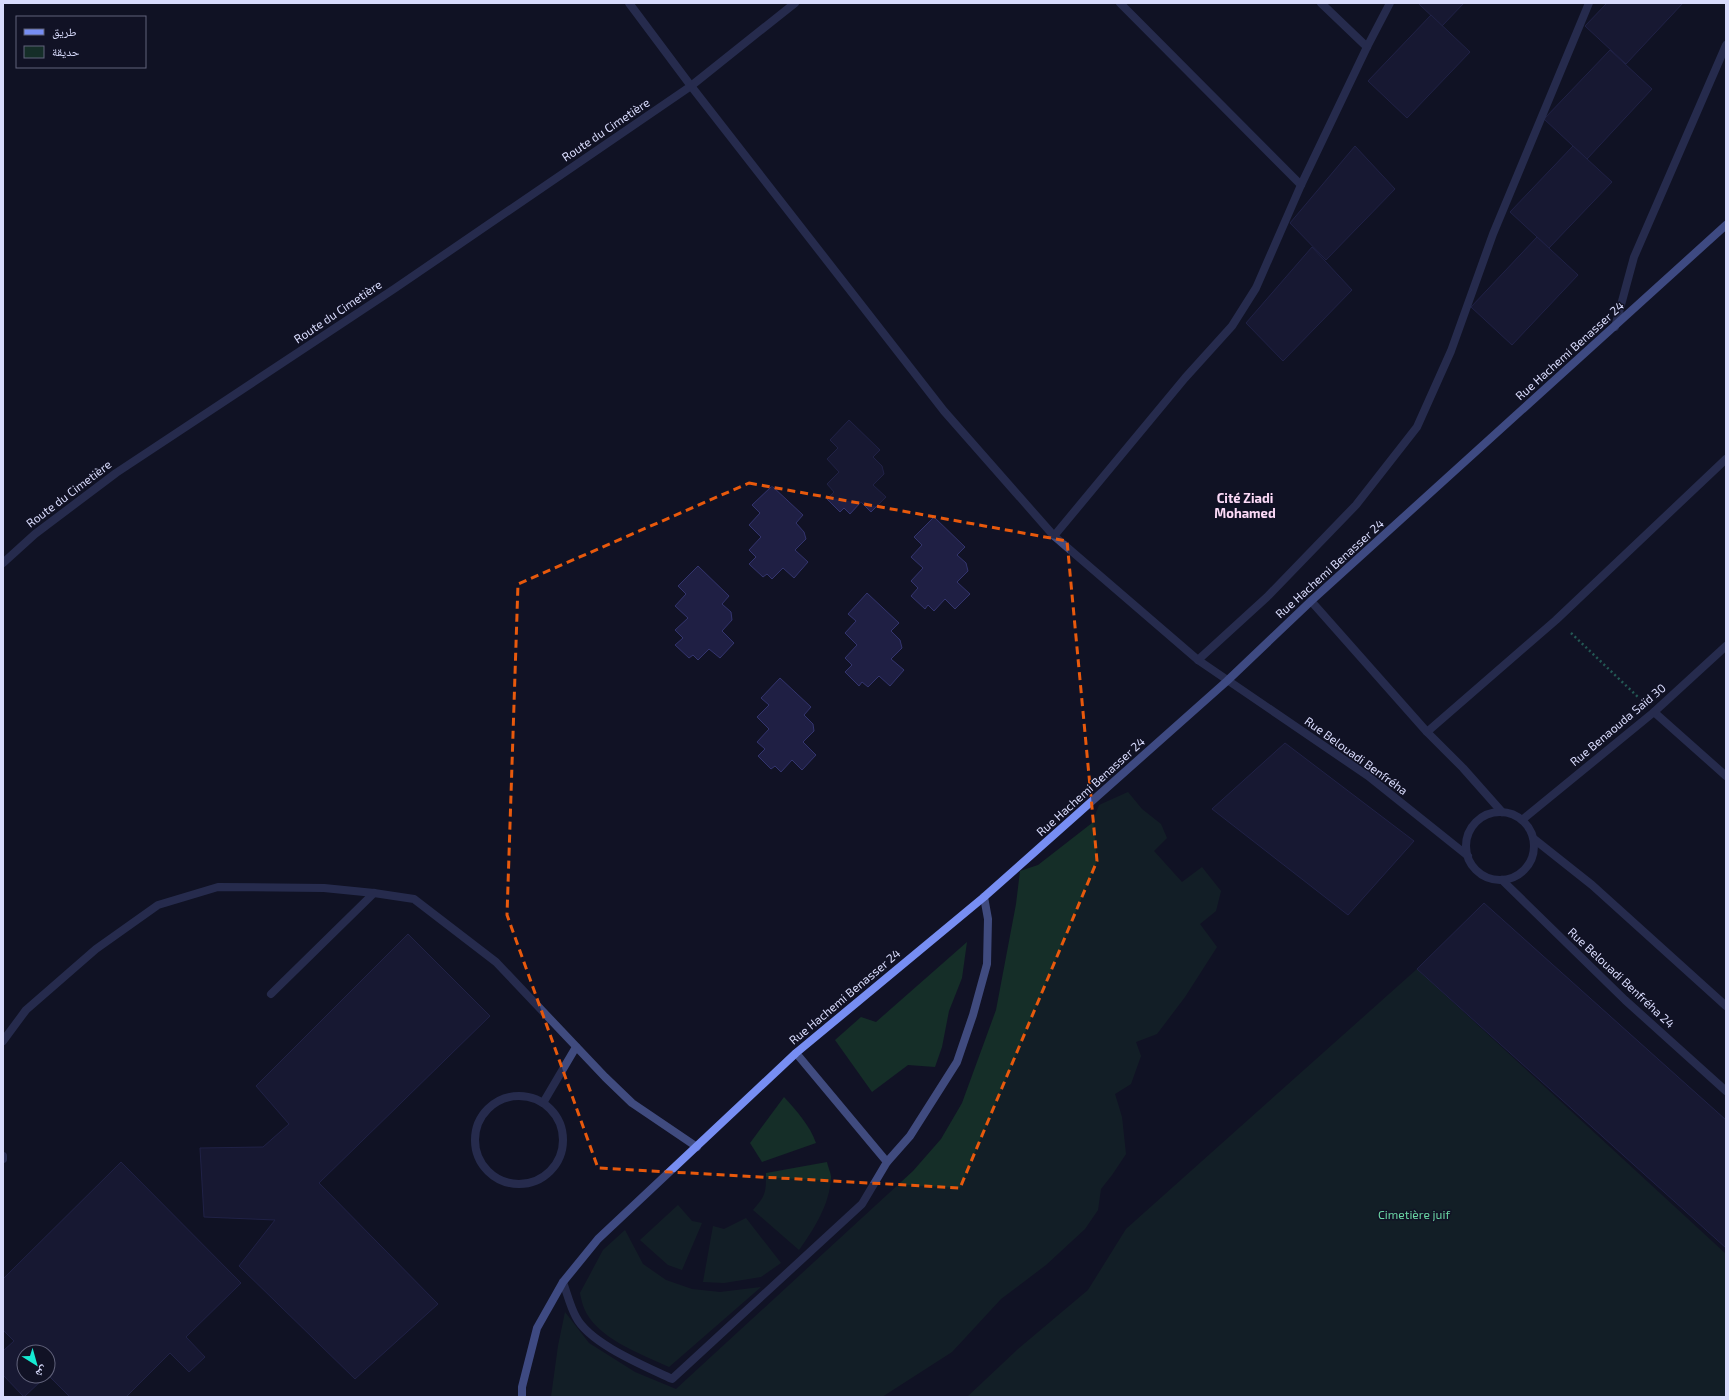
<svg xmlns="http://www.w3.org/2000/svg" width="1729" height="1400" viewBox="0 0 1729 1400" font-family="'Exo 2','Noto Naskh Arabic',sans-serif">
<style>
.green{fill:#152e28}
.building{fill:#1f1f44;stroke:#33346e}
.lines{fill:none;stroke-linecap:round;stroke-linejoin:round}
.path{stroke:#3aad8e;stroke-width:2.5;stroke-dasharray:2 3;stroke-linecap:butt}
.lane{stroke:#404b7f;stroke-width:8}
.street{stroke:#404b7f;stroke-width:8}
.secondary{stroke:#778ef3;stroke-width:8}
.marked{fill:none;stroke:#e8590c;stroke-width:3;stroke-dasharray:8 5;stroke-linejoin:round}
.labels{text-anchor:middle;stroke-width:3;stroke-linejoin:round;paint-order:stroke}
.street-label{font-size:12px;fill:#d8dbfc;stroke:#111225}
.park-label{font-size:12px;fill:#6ad6a4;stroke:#111225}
.neighbourhood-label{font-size:13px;font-weight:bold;fill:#fcdaf7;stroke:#111225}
</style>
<rect width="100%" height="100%" fill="#111225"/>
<g class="green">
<polygon points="1128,792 1142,809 1161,824 1167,838 1154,851 1182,882 1202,867 1221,891 1216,911 1200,924 1217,947 1185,997 1157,1034 1136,1042 1141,1056 1131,1084 1115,1094 1122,1117 1126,1154 1112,1175 1101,1189 1098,1210 1085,1229 1046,1265 1001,1299 952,1352 882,1397 551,1397 558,1346 565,1312 589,1343 635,1372 676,1389 913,1171 941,1139 962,1103 996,1010 1016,904 1020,871 1038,865 1092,823 1099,805"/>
<polygon points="967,942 962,978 949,1011 942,1047 935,1067 908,1065 872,1092 835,1040 861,1017 876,1022"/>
<polygon points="1417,969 1726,1254 1726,1397 967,1397 1018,1349 1088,1290 1126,1229"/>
<path d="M784 1097C797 1111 810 1126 816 1143L762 1162 750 1143Z"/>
<path d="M827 1162C828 1167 831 1173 831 1177 830 1204 814 1229 799 1250L753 1210C766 1195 766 1193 766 1173Z"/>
<polygon points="678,1205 692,1221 702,1223 682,1270 668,1265 640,1240"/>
<polygon points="746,1218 781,1263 761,1277 724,1283 703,1282 713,1226 724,1229"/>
<path d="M625 1230 643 1264 666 1280 692 1289 720 1292 761 1287 669 1367C641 1354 596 1338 584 1308 582 1303 581 1298 580 1293L603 1250Z"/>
</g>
<g class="building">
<polygon points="1418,3 1464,3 1442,26"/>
<polygon points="1607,3 1683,3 1626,64 1585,26"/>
<polygon points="1431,15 1470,52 1407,118 1368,81"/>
<polygon points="1610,50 1652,89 1587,159 1544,119"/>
<polygon points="1355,146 1395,189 1326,260 1290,223"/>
<polygon points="1573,146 1612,182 1549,248 1510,212"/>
<polygon points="1537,237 1578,275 1512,345 1471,307"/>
<polygon points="1312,247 1352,290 1283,361 1246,323"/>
<polygon points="849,420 880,450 873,457 882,466 884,474 873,485 886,497 871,512 861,502 850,514 844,508 840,512 827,499 834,492 827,484 839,472 827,459 838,448 830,440"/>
<polygon points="772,486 803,515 796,523 804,532 806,539 795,550 808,562 794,578 783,568 772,579 767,574 763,577 749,564 756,557 749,550 761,537 749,525 760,513 752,505"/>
<polygon points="934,517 965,547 957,555 966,563 968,571 957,582 970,594 955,609 945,599 934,611 928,605 925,609 911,596 918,588 911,581 923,568 911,557 922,545 914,537"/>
<polygon points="698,566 729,596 722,604 731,612 732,620 722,631 734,643 720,658 709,649 698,660 693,655 689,658 675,645 683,638 675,630 688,618 675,606 686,594 678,586"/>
<polygon points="867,593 899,623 891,631 900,640 902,648 891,659 904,670 890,686 879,676 868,687 862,682 859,686 845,672 852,665 845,658 857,645 845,633 856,621 848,614"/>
<polygon points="780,678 811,707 804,715 813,724 814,731 803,742 816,755 802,770 792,760 781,772 775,766 771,769 758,756 765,749 757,742 769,729 757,717 769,705 761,698"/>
<polygon points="1285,743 1414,841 1348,915 1212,809"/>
<polygon points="1484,903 1726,1120 1726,1248 1417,969"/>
<polygon points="408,934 490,1016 319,1183 438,1304 355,1379 239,1266 275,1220 204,1217 200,1148 263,1147 289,1124 256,1086"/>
<polygon points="121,1162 241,1283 186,1337 205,1357 189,1372 170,1353 126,1397 70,1397 48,1375 48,1352 24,1352 24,1376 39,1376 42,1380 24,1397 3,1375 3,1351 14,1341 3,1330 3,1279"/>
</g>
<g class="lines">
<polyline class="path" points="1571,633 1639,698"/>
<g class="lane">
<polyline points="271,994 374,893"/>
<polyline points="3,1041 26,1010 96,949 158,905 218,887 324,888 374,893 414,899 496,962 605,1077 632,1103 697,1147"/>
<polyline points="796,1053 887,1162"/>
<circle cx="519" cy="1140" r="44"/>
<polyline points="543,1103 576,1047"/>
<polyline points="3,1156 3,1159"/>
<path d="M563 1282C567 1293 570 1306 576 1317 590 1344 645 1366 672 1379L862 1204 887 1162 910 1136 957 1062 973 1015 987 964 988 919 984 897"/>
</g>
<g class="street">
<polyline points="629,3 691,86 944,411 1054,536 1198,660 1368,776 1468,856"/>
<polyline points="1120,3 1301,185"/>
<polyline points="1321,3 1367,47"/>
<polyline points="1615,327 1634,257 1726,45"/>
<polyline points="1054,536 1185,378 1232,326 1256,288 1301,185 1367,47 1390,3"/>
<polyline points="3,563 35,534 116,473 394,289 691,86 795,3"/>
<polyline points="1311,601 1427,732 1463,768 1502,812"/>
<polyline points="1198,660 1267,597 1356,505 1417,427 1451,351 1493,234 1589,3"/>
<polyline points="1654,712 1726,776"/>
<polyline points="1427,732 1556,620 1726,459"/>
<circle cx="1500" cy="846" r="34"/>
<polyline points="1522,820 1654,712 1726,646"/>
<polyline points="1534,839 1592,885 1726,1006"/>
<polyline points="1502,880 1625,1000 1726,1091"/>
</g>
<polyline class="secondary" points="522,1397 522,1387 537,1328 563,1282 598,1239 796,1053 984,897 1227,681 1311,601 1726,225"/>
</g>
<path d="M0 0H1729V1400H0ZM749 483 1067 541 1097 861 960 1188 598 1168 507 915 518 584Z" fill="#111225" fill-opacity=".55" fill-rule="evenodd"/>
<path class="marked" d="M749 483 1067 541 1097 861 960 1188 598 1168 507 915 518 584Z"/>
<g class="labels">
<g class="street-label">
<text transform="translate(606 130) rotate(-34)" y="4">Route du Cimetière</text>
<text transform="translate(338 312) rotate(-34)" y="4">Route du Cimetière</text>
<text transform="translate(1570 351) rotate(-42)" y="4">Rue Hachemi Benasser 24</text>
<text transform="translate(69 494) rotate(-37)" y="4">Route du Cimetière</text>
<text transform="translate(1330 569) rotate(-42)" y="4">Rue Hachemi Benasser 24</text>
<text transform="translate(1618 725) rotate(-40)" y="4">Rue Benaouda Saïd 30</text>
<text transform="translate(1356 756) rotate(36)" y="4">Rue Belouadi Benfréha</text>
<text transform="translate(1091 787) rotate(-42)" y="4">Rue Hachemi Benasser 24</text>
<text transform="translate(1621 978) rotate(43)" y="4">Rue Belouadi Benfréha 24</text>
<text transform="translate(845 997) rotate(-40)" y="4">Rue Hachemi Benasser 24</text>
</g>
<g class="park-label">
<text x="1414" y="1219">Cimetière juif</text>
</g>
<g class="neighbourhood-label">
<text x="1245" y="503">Cité Ziadi<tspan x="1245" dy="15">Mohamed</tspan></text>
</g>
</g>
<rect width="1729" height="1400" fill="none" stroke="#d8dbfc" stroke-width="8"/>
<rect x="16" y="16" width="130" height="52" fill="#111225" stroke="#61627b"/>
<rect x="24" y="29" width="20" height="6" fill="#778ef3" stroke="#61627b"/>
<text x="52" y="36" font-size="12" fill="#d8dbfc">طريق</text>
<rect x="24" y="46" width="20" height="12" fill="#152e28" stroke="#61627b"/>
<text x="52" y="56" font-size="12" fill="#d8dbfc">حديقة</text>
<g transform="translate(36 1364) rotate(143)"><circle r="19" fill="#111225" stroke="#61627b"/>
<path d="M0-3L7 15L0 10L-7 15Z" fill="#15ebd3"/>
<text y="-6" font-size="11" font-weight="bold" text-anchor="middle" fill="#d8dbfc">ش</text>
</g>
</svg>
